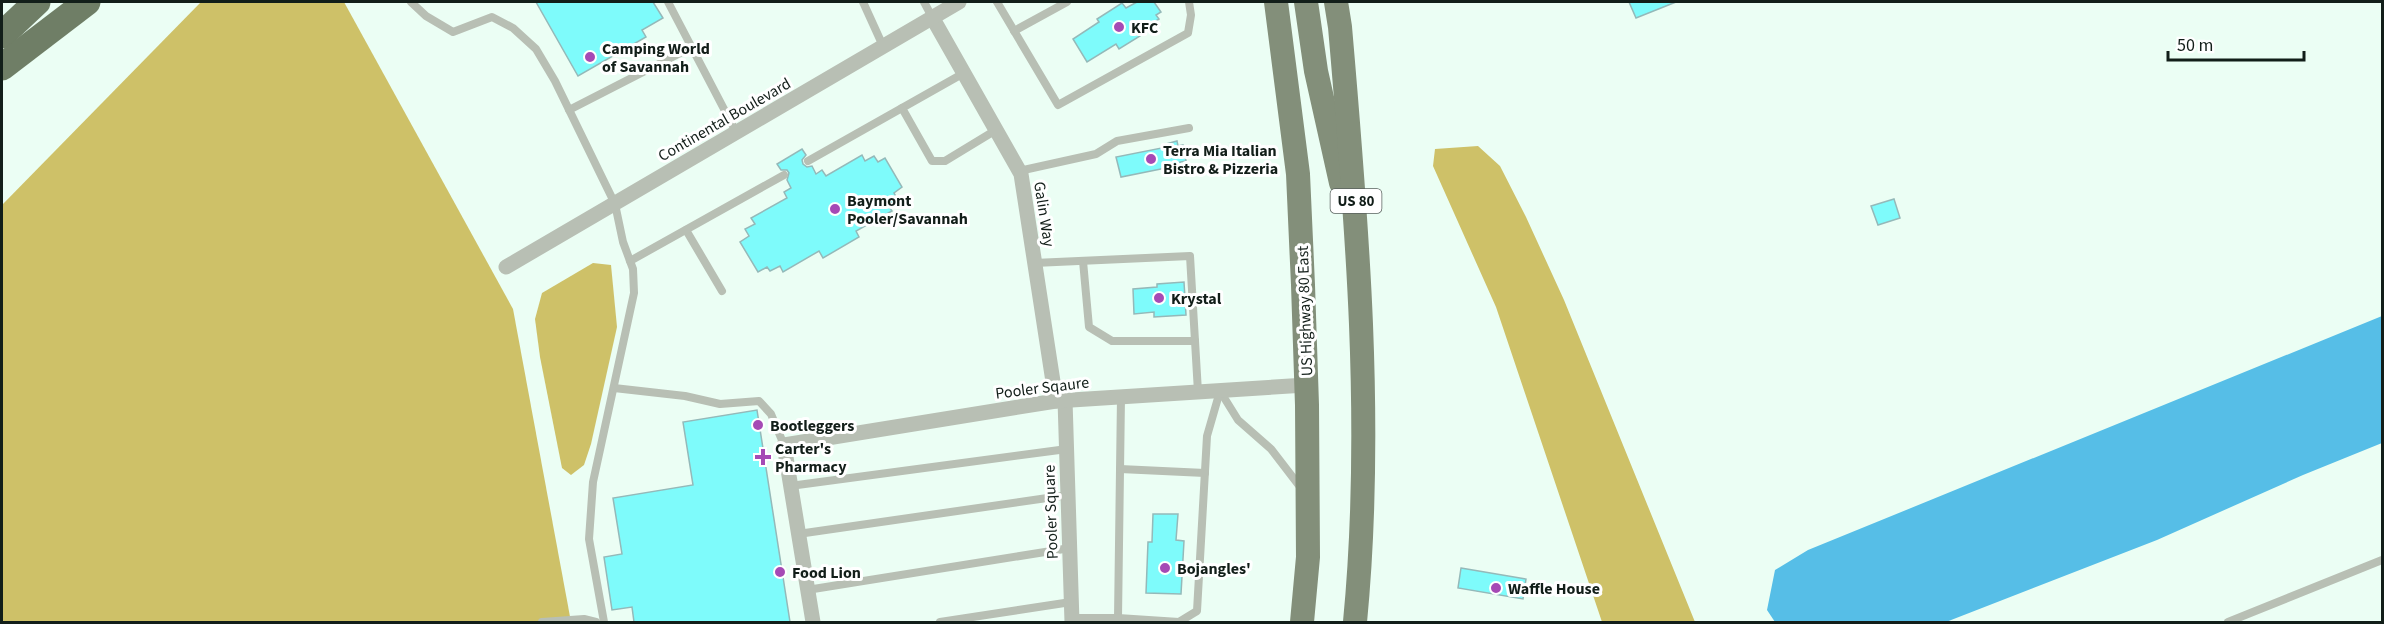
<svg xmlns="http://www.w3.org/2000/svg" width="2384" height="624" viewBox="0 0 2384 624" font-family="'Source Sans 3',sans-serif">
<style>
.forest{fill:#cec168}
.water{fill:#56bee7}
.building{fill:#7efbfb;stroke:#94b9b9;stroke-width:1.5}
.lines{fill:none;stroke-linecap:round;stroke-linejoin:round}
.lane{stroke:#b8bfb4;stroke-width:8}
.street{stroke:#b8bfb4;stroke-width:15}
.primary{stroke:#838f7a;stroke-width:24}
.highway{stroke:#6f7e66;stroke-width:27}
.poi-dot{fill:#a54ab5;stroke:#fff;stroke-width:2}
.labels{text-anchor:middle;stroke-width:6;stroke-linejoin:round;paint-order:stroke}
.shield{fill:#fff;stroke:#59625e;stroke-width:1.5}
.shield-label{font-size:15px;font-weight:bold;fill:#121e19}
.poi-label{font-size:16px;font-weight:bold;fill:#121e19;stroke:#fff;text-anchor:start}
.street-label{font-size:16px;fill:#121e19;stroke:#fff}
</style>
<rect width="100%" height="100%" fill="#ebfef4"/>
<g class="forest">
<polygon points="201,2 344,2 513,309 571,622 2,622 2,205"/>
<polygon points="1478,146 1500,166 1526,217 1564,300 1695,622 1602,622 1496,307 1433,166 1435,149"/>
<polygon points="593,263 611,265 617,327 591,444 584,465 571,475 562,468 540,357 535,319 542,293"/>
</g>
<polygon class="water" points="2382,316 2382,443 2303,475 2157,540 1946,622 1775,622 1767,610 1775,570 1808,550"/>
<g class="building">
<polygon points="536,2 653,2 663,18 642,30 646,37 578,76"/>
<polygon points="1137,2 1154,2 1161,12 1156,15 1159,19 1138,32 1140,36 1119,49 1116,44 1087,62 1073,39 1099,22 1097,19 1122,3 1126,8"/>
<polygon points="1629,2 1676,2 1636,18"/>
<polygon points="1177,141 1178,146 1183,145 1186,161 1180,162 1181,165 1121,177 1116,157 1162,148 1162,145"/>
<polygon points="802,149 806,155 802,160 803,164 807,167 812,166 816,174 822,170 826,176 862,155 865,161 874,156 878,162 885,158 902,187 894,193 898,200 888,205 892,211 856,231 859,237 823,258 819,251 783,272 780,266 770,271 767,267 758,272 740,242 749,236 745,229 755,224 751,218 787,198 784,192 791,188 787,180 789,173 787,170 781,170 777,164"/>
<polygon points="1894,199 1900,218 1878,225 1871,206"/>
<polygon points="1184,282 1186,315 1154,317 1154,312 1134,314 1133,289 1157,287 1157,284"/>
<polygon points="757,410 790,622 634,622 632,607 612,610 604,557 622,554 613,498 693,485 683,422"/>
<polygon points="1153,514 1178,514 1176,540 1184,541 1181,594 1146,593 1148,542 1152,542"/>
<polygon points="1461,568 1526,579 1523,599 1458,588"/>
</g>
<g class="lines">
<g class="lane">
<polyline points="411,2 426,16 453,32 492,17 513,28 536,49 555,81 615,204 623,242 633,269 634,293 593,482 589,539 604,622"/>
<polyline points="668,2 736,132"/>
<polyline points="863,2 883,46"/>
<polyline points="924,2 932,17"/>
<polyline points="997,2 1058,105 1188,33 1191,15 1189,2"/>
<polyline points="1014,31 1067,2"/>
<polyline points="964,73 902,108 932,161 945,161 996,130"/>
<polyline points="569,110 692,47"/>
<polyline points="808,161 902,108"/>
<polyline points="1019,171 1096,154 1117,141 1189,128"/>
<polyline points="686,230 722,291"/>
<polyline points="630,261 784,175"/>
<polyline points="1083,261 1089,327 1112,341 1195,341"/>
<polyline points="1034,263 1190,256 1198,392"/>
<polyline points="614,388 685,396 720,404 759,401 771,414 784,445"/>
<polyline points="1220,391 1238,420 1271,449 1301,488"/>
<polyline points="1121,397 1118,618 1179,622 1197,611 1207,436 1220,391"/>
<polyline points="1120,469 1205,473"/>
<polyline points="790,486 1067,449"/>
<polyline points="798,534 1068,495"/>
<polyline points="807,590 1070,548"/>
<polyline points="1071,618 1118,618"/>
<polyline points="542,622 584,619 596,622"/>
<polyline points="940,622 1071,602"/>
<polyline points="2228,622 2382,560"/>
</g>
<g class="street">
<polyline points="932,17 1021,174 1056,401"/>
<polyline points="506,267 959,2"/>
<polyline points="1065,400 1072,622"/>
<polyline points="813,622 784,445 1056,401 1306,385"/>
</g>
<g class="primary">
<polyline points="1276,2 1298,174 1303,285 1307,405 1308,557 1302,622"/>
<polyline points="1306,2 1316,71 1341,183"/>
<path d="M1336 2 1340 27C1357 223 1374 426 1355 622"/>
</g>
<g class="highway">
<polyline points="2,35 37,2"/>
<polyline points="2,67 87,2"/>
</g>
</g>
<g class="poi-dot">
<circle cx="1119" cy="27" r="6"/>
<circle cx="590" cy="57" r="6"/>
<circle cx="1151" cy="159" r="6"/>
<circle cx="835" cy="209" r="6"/>
<circle cx="1159" cy="298" r="6"/>
<circle cx="758" cy="425" r="6"/>
<path d="M760 448h6v6h6v6h-6v6h-6v-6h-6v-6h6z"/>
<circle cx="1165" cy="568" r="6"/>
<circle cx="780" cy="572" r="6"/>
<circle cx="1496" cy="588" r="6"/>
</g>
<g class="labels">
<rect class="shield" x="1330.5" y="189" width="51" height="24" rx="4.5"/>
<g class="shield-label">
<text x="1356" y="206">US 80</text>
</g>
<g class="poi-label">
<text x="1131" y="33">KFC</text>
<text x="602" y="54">Camping World<tspan x="602" dy="18">of Savannah</tspan></text>
<text x="1163" y="156">Terra Mia Italian<tspan x="1163" dy="18">Bistro &amp; Pizzeria</tspan></text>
<text x="847" y="206">Baymont<tspan x="847" dy="18">Pooler/Savannah</tspan></text>
<text x="1171" y="304">Krystal</text>
<text x="770" y="431">Bootleggers</text>
<text x="775" y="454">Carter's<tspan x="775" dy="18">Pharmacy</tspan></text>
<text x="1177" y="574">Bojangles'</text>
<text x="792" y="578">Food Lion</text>
<text x="1508" y="594">Waffle House</text>
</g>
<g class="street-label">
<text transform="translate(724 119) rotate(-30)" y="6">Continental Boulevard</text>
<text transform="translate(1045 214) rotate(81)" y="6">Galin Way</text>
<text transform="translate(1304 311) rotate(-92)" y="6">US Highway 80 East</text>
<text transform="translate(1042 387) rotate(-7)" y="6">Pooler Sqaure</text>
<text transform="translate(1050 512) rotate(-92)" y="6">Pooler Square</text>
</g>
</g>
<rect width="2384" height="624" fill="none" stroke="#121e19" stroke-width="6"/>
<path d="M2168 51v9h136v-9" fill="none" stroke="#121e19" stroke-width="3"/>
<text x="2177" y="51" font-size="18" fill="#121e19" stroke="#ffffff" stroke-width="4.5" paint-order="stroke">50 m</text>
</svg>
